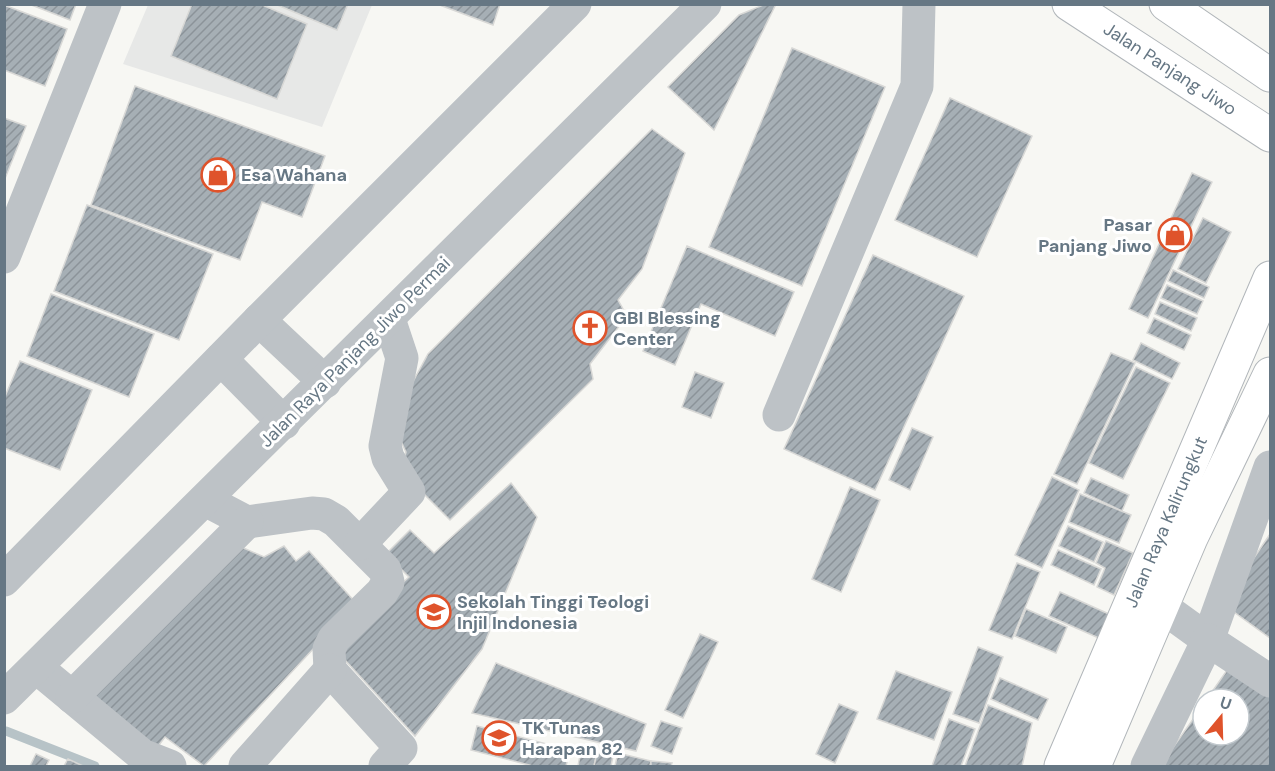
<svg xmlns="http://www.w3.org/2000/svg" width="1275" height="771" viewBox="0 0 1275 771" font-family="'DM Sans',sans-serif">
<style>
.built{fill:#e7e8e7}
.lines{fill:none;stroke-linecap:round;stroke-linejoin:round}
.stream{stroke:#b7c3c7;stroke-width:9}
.building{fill:url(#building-hatch);stroke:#d8d8d6;stroke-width:1.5}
.major-casing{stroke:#b1b6ba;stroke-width:35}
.minor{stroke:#bdc2c6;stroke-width:33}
.major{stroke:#fff;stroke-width:33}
.labels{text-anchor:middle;stroke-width:6;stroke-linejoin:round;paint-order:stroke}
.street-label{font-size:18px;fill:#667784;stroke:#fff}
.poi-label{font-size:18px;font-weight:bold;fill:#667784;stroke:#fff;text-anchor:start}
</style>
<defs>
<pattern id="building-hatch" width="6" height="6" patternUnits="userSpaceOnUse" patternTransform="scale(1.5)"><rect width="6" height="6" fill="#a6afb5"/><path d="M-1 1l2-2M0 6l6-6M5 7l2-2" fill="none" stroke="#8b9399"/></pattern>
</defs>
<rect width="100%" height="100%" fill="#f7f7f3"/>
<polygon class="built" points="148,5 372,5 322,127 123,64"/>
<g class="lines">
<polyline class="stream" points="6,731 95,766"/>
</g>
<g class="building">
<polygon points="29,4 76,4 70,20"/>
<polygon points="192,4 260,4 307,24 277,99 171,56"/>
<polygon points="275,4 348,4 337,30"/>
<polygon points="437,4 500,4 493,25"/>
<polygon points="766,4 776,4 714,130 668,87 739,15"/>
<polygon points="4,5 67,29 45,86 4,70"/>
<polygon points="792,48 885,87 802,286 709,247"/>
<polygon points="135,86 325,156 302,217 262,202 240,260 91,205"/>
<polygon points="950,98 1032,136 977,257 895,220"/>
<polygon points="4,118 26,126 4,181"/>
<polygon points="652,129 685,153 642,269 618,300 627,316 590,364 593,379 450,520 401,471 406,452 399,437 402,402 428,354"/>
<polygon points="1192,173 1212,182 1148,318 1129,309"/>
<polygon points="87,205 213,254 179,340 54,291"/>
<polygon points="1203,218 1231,232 1206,283 1178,269"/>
<polygon points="687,246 794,292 775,336 701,304 675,365 643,351"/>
<polygon points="873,255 964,296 875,490 784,449"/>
<polygon points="1173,270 1209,287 1204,298 1168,281"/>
<polygon points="1167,285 1203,301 1197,314 1161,298"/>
<polygon points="51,294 154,334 129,397 27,356"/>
<polygon points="1160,302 1197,318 1191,331 1155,314"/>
<polygon points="1154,318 1191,335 1184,350 1147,333"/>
<polygon points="1141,343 1180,363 1172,379 1133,360"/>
<polygon points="1111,353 1135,363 1077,484 1054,474"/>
<polygon points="20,361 92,390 60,470 4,448 4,399"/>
<polygon points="1136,367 1170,383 1123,479 1089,463"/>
<polygon points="695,372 724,383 711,418 682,407"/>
<polygon points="912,428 933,437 910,490 889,480"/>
<polygon points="1052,477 1079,490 1042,568 1015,555"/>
<polygon points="1091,478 1129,495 1122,511 1084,493"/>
<polygon points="511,483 537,517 482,649 415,736 333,647 409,577 386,554 410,530 434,553"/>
<polygon points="850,487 880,500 841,592 812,579"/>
<polygon points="1080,494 1131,515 1119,543 1069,522"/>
<polygon points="1068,526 1103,542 1094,562 1059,546"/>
<polygon points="1270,534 1270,638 1223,604"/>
<polygon points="1106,541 1133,553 1114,595 1097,587 1105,568 1096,563"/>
<polygon points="239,546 264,557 284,546 296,561 309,551 356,603 204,766 165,737 153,753 86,697"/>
<polygon points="1058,550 1101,569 1094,585 1051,565"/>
<polygon points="1017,563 1040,572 1012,639 989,630"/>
<polygon points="1060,592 1111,615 1101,639 1049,616"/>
<polygon points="1026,609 1067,627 1056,653 1015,636"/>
<polygon points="700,634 718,642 683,718 665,710"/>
<polygon points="978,647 1003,657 979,723 953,714"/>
<polygon points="496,663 646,724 636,751 472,713"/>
<polygon points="1232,663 1270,690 1270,766 1160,766 1203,705 1203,735 1239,735 1239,699 1207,699"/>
<polygon points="896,671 952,692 934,740 877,719"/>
<polygon points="1000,678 1048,699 1038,720 991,699"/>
<polygon points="839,704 858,712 835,763 816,754"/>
<polygon points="988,705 1032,723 1022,766 965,766"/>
<polygon points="949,719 975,729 961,766 932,766"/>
<polygon points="661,721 682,728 672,754 651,746"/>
<polygon points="477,726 570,750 566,766 533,766 471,750"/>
<polygon points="581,750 597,753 594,766 578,766"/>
<polygon points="597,753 613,756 611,766 594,766"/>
<polygon points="618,753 651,761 650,766 615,766"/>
<polygon points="36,754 49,760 46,766 30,766"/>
<polygon points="68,759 83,766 64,766"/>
<polygon points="651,761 672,763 671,766 651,766"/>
</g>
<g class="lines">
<defs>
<g id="major">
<polyline points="1069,4 1270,135"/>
<polyline points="1166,4 1270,75"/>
<polyline points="1061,766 1270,278"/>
<polyline points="1094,766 1191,538 1270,374"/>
</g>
</defs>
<use href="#major" class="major-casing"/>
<g class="minor">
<polyline points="4,257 105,4"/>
<polyline points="259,320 325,382"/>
<polyline points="221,359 284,423"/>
<polyline points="779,415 917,86 919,4"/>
<polyline points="205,500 247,522 312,513 324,514 336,521 385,570 388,582 382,592 334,639 329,649 330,670 401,748 385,766"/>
<polyline points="360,544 409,492 388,458 385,446 402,358 389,319"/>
<polyline points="4,580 259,320 575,4"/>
<polyline points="1161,606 1208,640 1270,467"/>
<polyline points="36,667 142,755 170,766"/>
<polyline points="72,697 247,522"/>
<polyline points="4,698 705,4"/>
<polyline points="245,766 330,670"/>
<polyline points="1147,766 1208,640 1270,681"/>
</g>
<use href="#major" class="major"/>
</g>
<defs>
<symbol id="shop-ring" viewBox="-11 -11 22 22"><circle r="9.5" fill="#fff" stroke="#df532b" stroke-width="1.5"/><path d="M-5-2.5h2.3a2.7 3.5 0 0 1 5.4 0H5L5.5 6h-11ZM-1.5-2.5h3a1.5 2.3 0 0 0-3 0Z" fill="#df532b"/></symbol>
<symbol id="church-ring" viewBox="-11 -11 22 22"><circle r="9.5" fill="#fff" stroke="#df532b" stroke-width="1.5"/><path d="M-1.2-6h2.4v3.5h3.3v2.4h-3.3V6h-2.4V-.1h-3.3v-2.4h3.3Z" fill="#df532b"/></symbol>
<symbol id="university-ring" viewBox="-11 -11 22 22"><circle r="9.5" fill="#fff" stroke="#df532b" stroke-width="1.5"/><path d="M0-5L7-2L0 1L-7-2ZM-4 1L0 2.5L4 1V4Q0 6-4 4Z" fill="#df532b"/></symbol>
<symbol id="school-ring" viewBox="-11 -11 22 22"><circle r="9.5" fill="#fff" stroke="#df532b" stroke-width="1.5"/><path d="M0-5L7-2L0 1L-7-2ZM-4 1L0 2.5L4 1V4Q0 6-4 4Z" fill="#df532b"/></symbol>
</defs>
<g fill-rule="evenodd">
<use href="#shop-ring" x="199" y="156" width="38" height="38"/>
<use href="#shop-ring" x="1156" y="216" width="38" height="38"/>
<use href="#church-ring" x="571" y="309" width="38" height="38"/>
<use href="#university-ring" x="415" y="593" width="38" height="38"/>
<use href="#school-ring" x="480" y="719" width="38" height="38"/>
</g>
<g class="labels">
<g class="street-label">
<text transform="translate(1170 69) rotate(33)" y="6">Jalan Panjang Jiwo</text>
<text transform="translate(355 352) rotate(-45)" y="6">Jalan Raya Panjang Jiwo Permai</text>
<text transform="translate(1166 522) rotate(-67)" y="6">Jalan Raya Kalirungkut</text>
</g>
<g class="poi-label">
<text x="241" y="181">Esa Wahana</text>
<text x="1152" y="231" text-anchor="end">Pasar<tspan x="1152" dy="21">Panjang Jiwo</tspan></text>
<text x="613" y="324">GBI Blessing<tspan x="613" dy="21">Center</tspan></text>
<text x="457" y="608">Sekolah Tinggi Teologi<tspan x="457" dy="21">Injil Indonesia</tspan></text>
<text x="522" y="734">TK Tunas<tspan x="522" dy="21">Harapan 82</tspan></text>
</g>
</g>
<rect width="1275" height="771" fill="none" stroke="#667784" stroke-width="12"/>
<g transform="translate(1221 717) rotate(19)"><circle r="28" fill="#ffffff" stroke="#c2c9ce" stroke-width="1.5"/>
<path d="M0-4.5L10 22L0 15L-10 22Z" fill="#df532b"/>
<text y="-9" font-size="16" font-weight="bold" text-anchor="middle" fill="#667784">U</text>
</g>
</svg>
